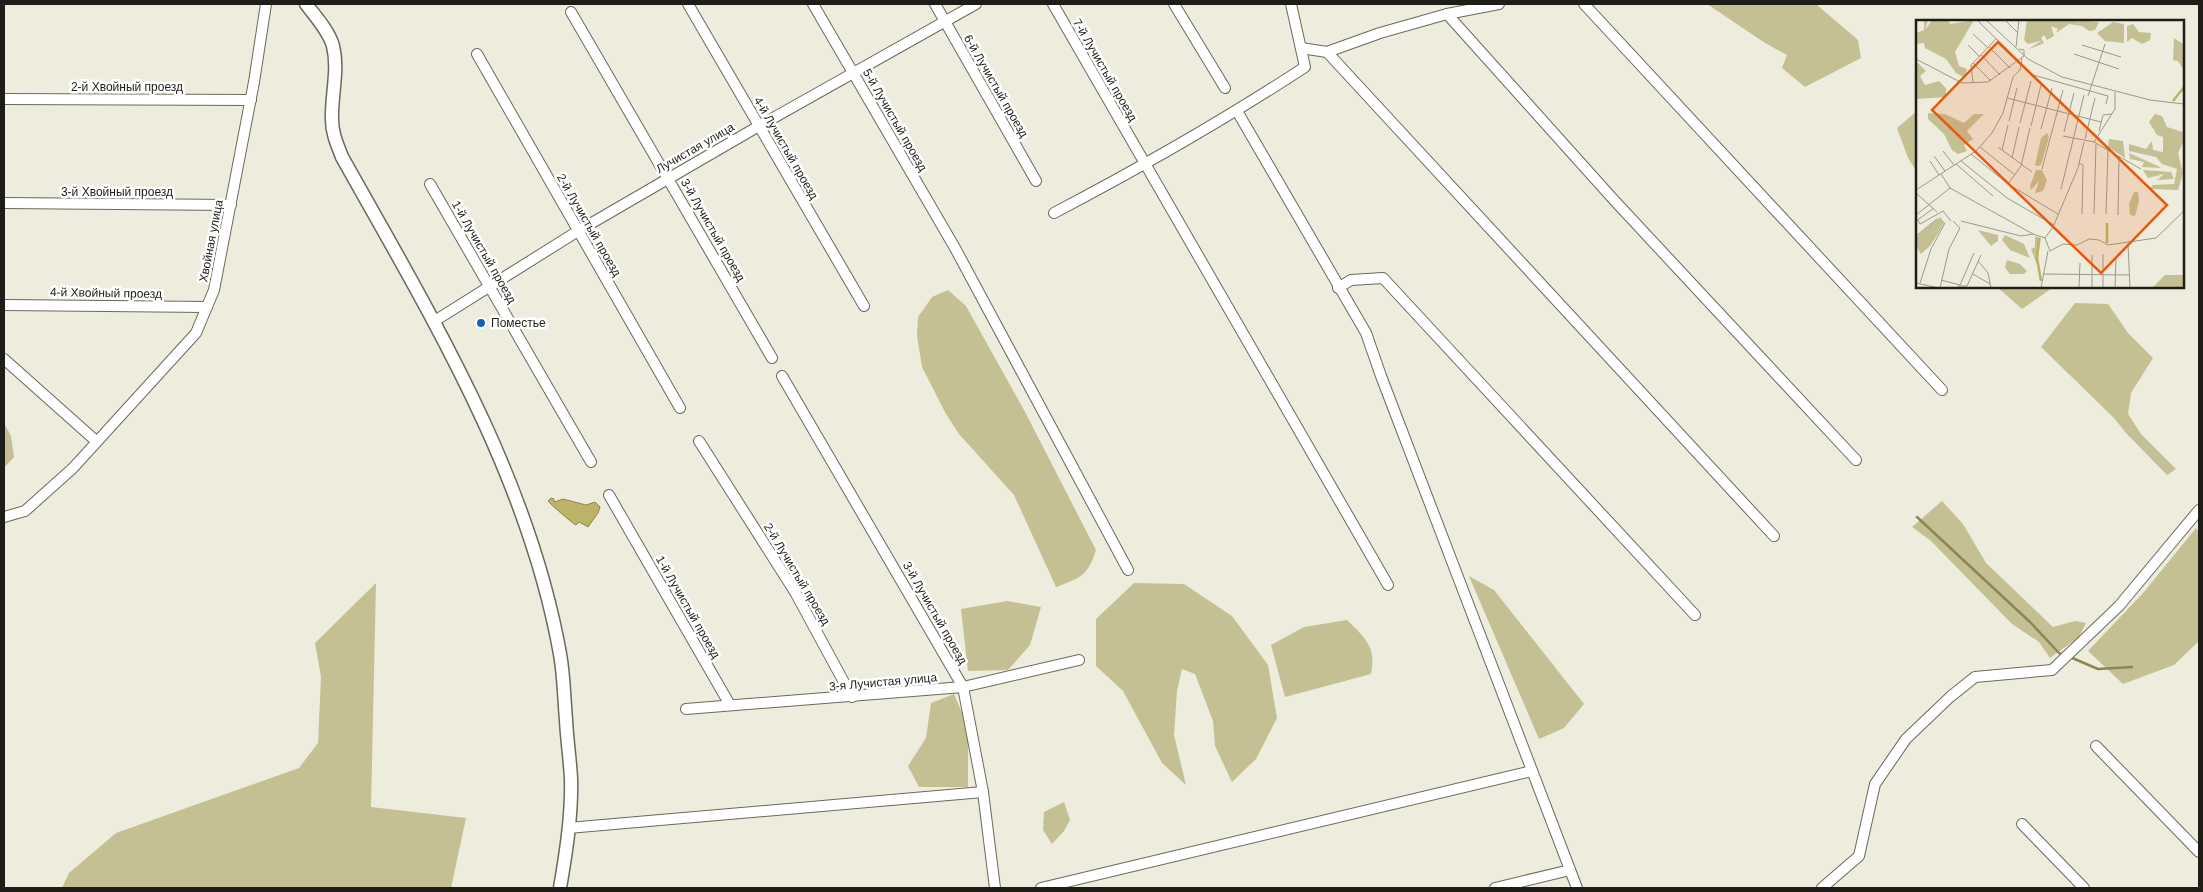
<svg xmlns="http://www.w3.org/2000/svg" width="2203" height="892" viewBox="0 0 2203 892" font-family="Arial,sans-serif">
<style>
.green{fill:#c5c093}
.water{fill:#bcb366;stroke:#8d864f}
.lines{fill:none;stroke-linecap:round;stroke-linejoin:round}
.stream{stroke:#8d864f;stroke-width:2.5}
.minor-casing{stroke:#6b695c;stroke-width:12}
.tertiary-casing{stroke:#6b695c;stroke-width:15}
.minor{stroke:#fff;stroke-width:10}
.tertiary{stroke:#fff;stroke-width:12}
.poi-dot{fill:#0f64b2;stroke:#fff;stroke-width:2}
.labels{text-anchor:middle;stroke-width:5;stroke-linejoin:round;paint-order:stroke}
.street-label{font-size:12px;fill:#1e1d18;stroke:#fff}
.poi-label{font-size:12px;fill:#1e1d18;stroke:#fff;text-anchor:start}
.inset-river{fill:none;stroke:#bcb366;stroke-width:2.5}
.inset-road{fill:none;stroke:#9b998e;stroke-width:1}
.view{fill:#e8590c;fill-opacity:0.15;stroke:#e8590c;stroke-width:2.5}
.inset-edge{fill:none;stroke:#1e1d18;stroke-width:2.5}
</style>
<rect width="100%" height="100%" fill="#eeecdd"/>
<g class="green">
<polygon points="1707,4 1816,4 1858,40 1861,58 1805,87 1782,68 1787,55 1765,43"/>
<polygon points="1917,111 1917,172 1908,158 1897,128"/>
<polygon points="1996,286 2055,286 2022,309"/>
<path d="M948 290 966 306 1024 410 1096 550C1088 576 1080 578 1056 587L1014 495 959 434 946 414 922 367 917 336 918 317 932 297Z"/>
<polygon points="2075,303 2108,304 2128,333 2153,358 2131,393 2128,414 2141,434 2176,469 2167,475 2126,433 2114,418 2041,347"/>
<polygon points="4,423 11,436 14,457 4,468"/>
<polygon points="1942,501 1963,524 1986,563 2053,627 2075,621 2086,623 2079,637 2050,658 2039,642 2012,624 1931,541 1912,527"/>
<polygon points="2196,528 2199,532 2199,641 2174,665 2123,684 2088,651 2144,592"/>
<polygon points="1469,576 1494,590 1584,704 1564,728 1539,739"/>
<polygon points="376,583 371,807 466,818 451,888 62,888 69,873 116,833 299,768 318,743 321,677 315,643"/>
<polygon points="1134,583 1184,584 1232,616 1268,665 1277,718 1256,759 1232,782 1215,746 1213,721 1195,674 1182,669 1177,691 1174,735 1186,785 1162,763 1123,691 1096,666 1096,619"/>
<polygon points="1007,601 1041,607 1030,645 1008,670 968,671 961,609"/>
<path d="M1347 620C1365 638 1377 647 1371 674L1285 697 1271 645 1304 627Z"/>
<polygon points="954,694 968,727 968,787 919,787 908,766 926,738 931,703"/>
<polygon points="1064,802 1070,820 1064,831 1052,844 1043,830 1044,812"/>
</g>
<path class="water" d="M551 498 554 499V502L563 499 586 505 595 502 600 507 598 513 588 527 579 522 576 525C572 523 550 504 548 501Z"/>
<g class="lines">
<g class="stream">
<polyline points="1917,517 2030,622 2059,653 2063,655"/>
<polyline points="2070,657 2098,669 2132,667"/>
</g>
<defs>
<g id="minor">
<polyline points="688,4 864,306"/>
<polyline points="813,4 955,248 1128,570"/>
<polyline points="935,4 1036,181"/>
<polyline points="1053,4 1388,585"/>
<polyline points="1174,4 1225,88"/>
<polyline points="1584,4 1942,390"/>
<polyline points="571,12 772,358"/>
<polyline points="1447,14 1613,199 1856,460"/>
<polyline points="1301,48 1327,52 1380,33 1447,14 1499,4"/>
<polyline points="1327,52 1774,536"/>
<polyline points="477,54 680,408"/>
<polyline points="4,99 251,100"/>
<polyline points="1237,111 1366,333 1381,376 1577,888"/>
<polyline points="430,184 591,462"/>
<polyline points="4,203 231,205"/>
<path d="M1054 213C1140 168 1224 120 1305 67L1291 4"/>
<polyline points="1338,288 1351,280 1383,278 1695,615"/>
<polyline points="4,305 207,307"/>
<polyline points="433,322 578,231 759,126 976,4"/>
<polyline points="4,359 96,441"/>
<polyline points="782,376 963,687 983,792 995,888"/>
<polyline points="699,441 795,592 852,697"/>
<polyline points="609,495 730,705"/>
<polyline points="4,517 25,511 73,468 196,333 214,290 254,82 266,4"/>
<polyline points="686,709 963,687 1079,660"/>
<polyline points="2096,746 2199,852"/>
<polyline points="2022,824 2084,888"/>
<polyline points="568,828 983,792"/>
<polyline points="1041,888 1532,771"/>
<polyline points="1495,888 1570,870"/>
<polyline points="1822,888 1859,856 1875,784 1906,739 1950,697 1975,677 2052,670 2119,606 2199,510"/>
</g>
<path id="tertiary" d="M306 4C315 16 329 31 333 46 339 70 331 96 332 120 332 133 337 144 342 157 430 314 528 474 560 654 564 676 564 698 566 720 567 740 570 759 571 779 572 815 566 853 560 888"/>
</defs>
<use href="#minor" class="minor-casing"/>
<use href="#tertiary" class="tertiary-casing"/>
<use href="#minor" class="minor"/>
<use href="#tertiary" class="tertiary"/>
</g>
<circle class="poi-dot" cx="481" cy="323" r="5"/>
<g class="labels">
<g class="street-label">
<text transform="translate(1105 70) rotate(60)" y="4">7-й Лучистый проезд</text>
<text transform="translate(996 86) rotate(60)" y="4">6-й Лучистый проезд</text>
<text x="127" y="91">2-й Хвойный проезд</text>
<text transform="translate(895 120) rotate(60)" y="4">5-й Лучистый проезд</text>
<text transform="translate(695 148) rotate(-30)" y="4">Лучистая улица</text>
<text transform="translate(786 148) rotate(60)" y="4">4-й Лучистый проезд</text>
<text x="117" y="196">3-й Хвойный проезд</text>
<text transform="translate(589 225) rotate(60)" y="4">2-й Лучистый проезд</text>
<text transform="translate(713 230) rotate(60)" y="4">3-й Лучистый проезд</text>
<text transform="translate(211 241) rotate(-79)" y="4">Хвойная улица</text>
<text transform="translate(484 252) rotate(60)" y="4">1-й Лучистый проезд</text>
<text transform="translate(106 293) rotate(1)" y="4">4-й Хвойный проезд</text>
<text transform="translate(797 574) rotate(59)" y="4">2-й Лучистый проезд</text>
<text transform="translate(688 607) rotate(60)" y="4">1-й Лучистый проезд</text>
<text transform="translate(935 613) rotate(60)" y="4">3-й Лучистый проезд</text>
<text transform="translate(883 682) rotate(-5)" y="4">3-я Лучистая улица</text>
</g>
<g class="poi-label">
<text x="491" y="327">Поместье</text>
</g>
</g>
<g transform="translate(1916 20)">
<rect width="268" height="268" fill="#eeecdd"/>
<path d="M8 0H12L9 10 16 0H35L33 1 34 4 58 0 39 32 43 46 51 49 49 58 40 53 30 39 9 28 8 23 0 24V13L8 10ZM111 0H159L164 5 160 0 183 2 179 10 173 11 166 6 153 4 140 13 142 9 135 6 138 16 131 20 128 15 125 18 128 23 111 30 125 21 112 24 108 20ZM197 2 208 4V23L189 21 181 13ZM217 4 223 12 235 13 234 20 226 24 216 18 211 22V6ZM258 18 267 24V49L262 41 257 40ZM1 42 10 51 4 56 9 65 23 61 30 68V77L0 79ZM12 93 29 94 48 103 58 94H68L51 111 57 119 48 125 51 131 42 134 36 130 28 114 12 99ZM239 94 246 96 251 107 267 112V123L262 133 267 153 262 170 234 169 237 165 258 164 261 149 246 144 240 137 213 131V124L230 129 236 121 237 130 247 132V117L241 115 233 102ZM131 113 133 117 125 145 122 146 119 145 125 118ZM193 119 207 121 209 138 192 127ZM213 133 244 147V148L226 147 228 142 214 139ZM120 150H126L131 160 127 171 119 173 123 161 115 170 114 166ZM227 150 255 152 258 159 241 160 248 154 232 158ZM218 172H222L223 181 219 196 214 195 213 184ZM24 197 29 203 0 226V217ZM28 204 14 226 5 234 0 226ZM62 210 82 215V221L75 226ZM89 215 108 224 114 238 94 230 86 220ZM119 216 125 218 121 245 115 229 119 227ZM91 240 104 244 111 251 108 254H94L89 248ZM249 255H267V267H237Z" fill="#c5c093"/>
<path class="inset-river" d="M257 81 268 67M191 203V223M123 218 121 238 125 261"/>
<path class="inset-road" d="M61 0 103 41M70 0 112 39 146 57 234 80 268 84M89 0 101 12M57 14 72 28M52 25 64 37M166 25 205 37M73 27 94 48M100 27 103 0M158 34 203 49M65 35 84 55M0 39 46 63 72 62 108 36V30L103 29M57 43 75 61M117 55 192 76 190 84M57 63 55 45 80 19M172 76 189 24M91 78 185 102M93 101 101 68M104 103 115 61M115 106 125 65M125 109 136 68M183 111 187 95 196 94M148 112 158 73M147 116 178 122 225 149M169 119 179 78M178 122 199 89V72M64 127 99 155M82 127 116 152M86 130 92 105M27 131 38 145M55 134 92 164 142 194M18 136 29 151M96 138 103 107M14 141 23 155M45 141 91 178 138 205M163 143 167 145 166 194M40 144 77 176M126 149 147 70M25 154 34 168 117 214M92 164 105 146 114 108M145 169 168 75M0 170 60 131 76 113 87 93 97 57 104 50 106 38M0 173 21 192M178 194 180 124M190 194 192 130M0 195 34 168M202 195 203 137M2 200 4 204 27 191 35 201M0 201 18 188M45 201 105 216 117 214 129 218 134 231 147 224 161 225 173 219 183 220 192 225 240 218 268 191M0 216 21 199M129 218 137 207 162 148 168 122M212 224 214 268M62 241 72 253 75 268M57 254 74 264M127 254 213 255M25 260 44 265 58 233M0 263 23 268M4 263 15 229 29 203M42 266H51L65 235M163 267 164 243M176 267V235M24 268 33 229 44 208 37 201M125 268 132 231M187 268V234M199 268 200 237"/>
<path class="view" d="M82 22 251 185 185 253 16 90Z"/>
<rect width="268" height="268" class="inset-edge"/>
</g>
<rect width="2203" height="892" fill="none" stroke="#1e1d18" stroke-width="10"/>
</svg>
